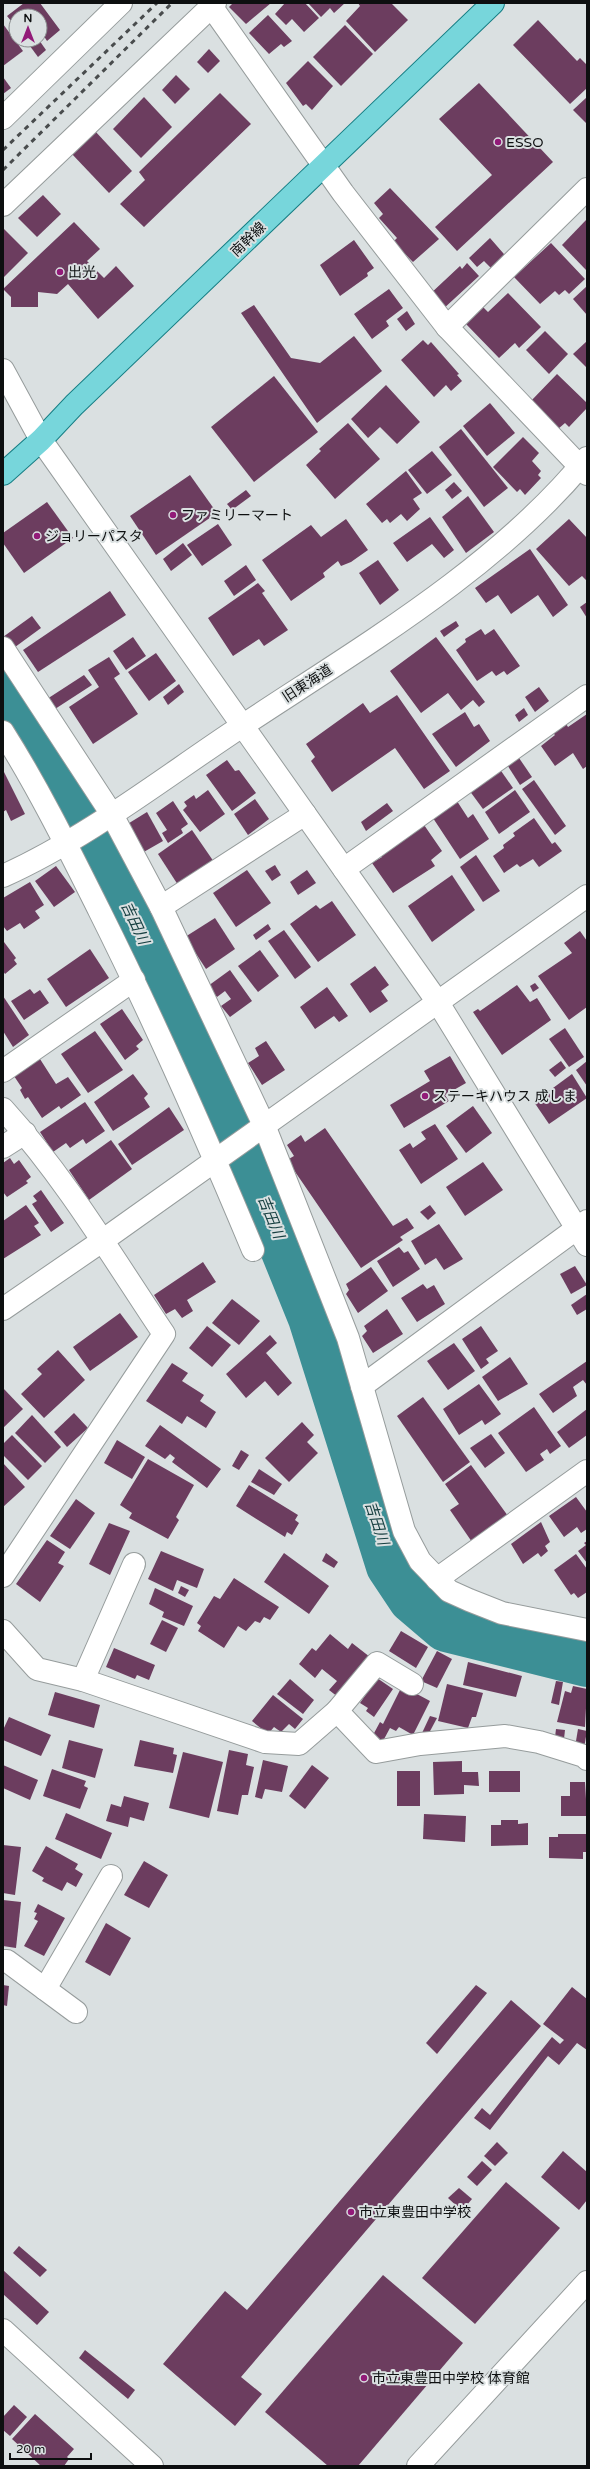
<svg xmlns="http://www.w3.org/2000/svg" width="590" height="2469" viewBox="0 0 590 2469" font-family="'Varela Round','Noto Sans JP',sans-serif">
<style>
.lines{fill:none;stroke-linecap:round;stroke-linejoin:round}
.river{stroke:#3c8f95;stroke-width:48}
.building{fill:#6c3d5f}
.minor-casing{stroke:#969c9c;stroke-width:24}
.major-casing{stroke:#177e84;stroke-width:24}
.minor{stroke:#fff;stroke-width:22}
.major{stroke:#77d6db;stroke-width:22}
.rail{stroke:#494c4d;stroke-width:3;stroke-dasharray:5 5;stroke-linecap:butt}
.poi-dot{fill:#921a78;stroke:#dae0e1;stroke-width:1.5}
.labels{text-anchor:middle;stroke-width:4;stroke-linejoin:round;paint-order:stroke}
.poi-label{font-size:14px;fill:#0d0f10;stroke:#dae0e1;text-anchor:start}
.street-label{font-size:14px;fill:#0d0f10;stroke:#dae0e1}
.water-label{font-size:15px;font-style:italic;fill:#184042;stroke:#dae0e1}
</style>
<rect width="100%" height="100%" fill="#dae0e1"/>
<g class="lines">
<polyline class="river" points="3,682 45,747 110,870 259,1187 312,1318 390,1566 412,1599 446,1628 587,1663"/>
</g>
<g class="building">
<polygon points="24,3 40,3 60,30 47,41 40,30 40,16 16,16 16,27 7,16"/>
<polygon points="233,3 271,3 246,24 229,7"/>
<polygon points="285,3 305,3 319,18 304,32 292,19 286,25 275,14"/>
<polygon points="308,3 345,3 334,13 330,8 321,17"/>
<polygon points="358,3 391,3 408,20 375,52 346,21 360,6"/>
<polygon points="268,15 292,41 284,47 281,44 269,54 249,33"/>
<polygon points="538,20 577,61 580,58 587,65 587,88 570,104 513,45"/>
<polygon points="3,24 23,51 3,66"/>
<polygon points="345,25 373,54 341,86 313,57"/>
<polygon points="30,40 39,40 46,50 38,57 27,42"/>
<polygon points="209,49 220,61 208,73 197,62"/>
<polygon points="308,61 333,86 312,110 306,104 303,106 286,83"/>
<polygon points="176,75 190,89 175,104 162,90"/>
<polygon points="3,77 11,88 3,94"/>
<polygon points="479,83 553,162 457,251 435,227 492,175 439,119"/>
<polygon points="220,93 251,124 144,227 120,204 145,180 139,172"/>
<polygon points="144,97 172,127 141,158 113,129"/>
<polygon points="587,97 587,124 573,110"/>
<polygon points="95,131 132,171 109,193 71,153"/>
<polygon points="390,188 439,239 413,262 393,242 397,238 379,218 383,214 374,203"/>
<polygon points="43,195 61,214 37,237 18,218"/>
<polygon points="587,219 587,271 562,245"/>
<polygon points="74,222 100,249 87,261 104,278 116,266 134,286 98,319 68,284 57,294 38,292 38,307 11,307 11,297 3,289"/>
<polygon points="3,228 28,253 3,278"/>
<polygon points="490,238 510,261 496,273 484,261 477,267 469,258"/>
<polygon points="354,240 374,268 367,273 368,276 340,296 320,265"/>
<polygon points="551,243 585,279 569,294 565,290 559,295 555,291 540,304 514,277"/>
<polygon points="467,263 479,276 442,310 429,295 460,266 462,269"/>
<polygon points="587,286 587,315 573,299"/>
<polygon points="389,289 403,308 386,321 389,326 372,339 354,314"/>
<polygon points="508,293 541,327 519,348 515,343 499,358 466,324 483,307 488,312"/>
<polygon points="254,305 291,358 320,363 354,336 382,371 317,423 241,313"/>
<polygon points="407,311 415,324 406,331 397,319"/>
<polygon points="545,331 568,354 549,374 526,350"/>
<polygon points="423,340 428,345 431,342 459,374 457,375 462,381 451,391 446,385 434,397 401,360"/>
<polygon points="587,341 587,368 573,354"/>
<polygon points="557,374 587,403 587,408 569,427 565,423 558,429 530,402"/>
<polygon points="274,376 318,432 254,482 211,427"/>
<polygon points="386,385 420,422 397,444 380,427 368,438 351,419"/>
<polygon points="490,403 515,433 487,456 463,426"/>
<polygon points="348,423 380,459 335,499 306,465 321,451 319,449"/>
<polygon points="461,429 508,488 484,507 439,447"/>
<polygon points="523,437 539,453 532,461 541,471 538,475 541,478 525,495 520,489 517,492 493,467"/>
<polygon points="432,451 452,475 427,494 408,470"/>
<polygon points="406,471 422,493 413,499 420,509 407,521 401,514 390,523 387,519 382,523 366,504"/>
<polygon points="190,475 217,513 156,555 130,516"/>
<polygon points="454,482 462,491 452,499 445,490"/>
<polygon points="246,490 251,496 232,510 227,504"/>
<polygon points="468,496 494,532 466,553 442,517"/>
<polygon points="47,502 73,538 24,573 3,543 3,533"/>
<polygon points="430,517 454,550 444,558 432,544 407,562 393,543"/>
<polygon points="346,519 368,550 351,562 341,566 338,561 323,573 325,577 291,601 262,560 311,525 321,537"/>
<polygon points="569,519 587,538 587,581 582,576 569,586 536,549"/>
<polygon points="218,524 232,545 202,566 187,545"/>
<polygon points="183,543 192,555 171,571 163,559"/>
<polygon points="530,549 568,605 553,617 538,595 511,614 498,595 486,603 475,588"/>
<polygon points="378,560 399,590 380,605 359,573"/>
<polygon points="246,565 256,580 234,596 224,581"/>
<polygon points="258,583 265,591 262,593 288,630 264,646 259,639 233,656 208,618"/>
<polygon points="110,591 126,615 38,672 23,650"/>
<polygon points="587,602 587,618 580,607"/>
<polygon points="32,616 41,628 11,650 3,637"/>
<polygon points="456,621 459,626 444,637 440,631"/>
<polygon points="481,629 485,635 494,629 520,666 507,675 504,671 496,676 492,671 477,681 456,650 466,642 465,639"/>
<polygon points="133,637 146,656 126,670 113,651"/>
<polygon points="436,637 485,702 479,707 473,700 461,710 448,693 421,713 390,671"/>
<polygon points="156,653 176,681 149,701 128,672"/>
<polygon points="109,657 120,674 114,678 138,714 93,744 69,707 99,687 88,670"/>
<polygon points="84,675 92,685 55,709 47,699"/>
<polygon points="179,684 184,692 168,705 163,697"/>
<polygon points="539,687 549,701 535,712 525,697"/>
<polygon points="397,695 450,771 424,789 395,748 332,792 311,761 315,757 306,744 363,703 370,713"/>
<polygon points="524,708 528,715 519,722 515,715"/>
<polygon points="465,712 474,727 479,724 490,741 456,767 432,734"/>
<polygon points="587,714 587,766 583,769 573,753 555,766 541,746 555,735 551,731 565,722 568,727"/>
<polygon points="517,755 532,777 520,785 506,763"/>
<polygon points="227,760 235,771 239,770 256,793 232,811 206,775"/>
<polygon points="499,768 513,788 483,809 469,790"/>
<polygon points="4,772 25,814 11,821 6,810 3,812"/>
<polygon points="534,780 566,826 555,835 522,789"/>
<polygon points="208,790 225,814 200,832 183,810 187,806 184,802 194,795 196,799"/>
<polygon points="515,790 530,812 499,834 485,812"/>
<polygon points="455,798 468,818 473,814 489,839 460,859 431,815"/>
<polygon points="255,799 269,819 248,835 234,814"/>
<polygon points="173,801 188,824 181,829 183,833 168,843 162,833 167,830 156,813"/>
<polygon points="387,803 393,811 366,831 361,822"/>
<polygon points="147,812 163,841 142,853 126,825"/>
<polygon points="534,818 552,844 555,842 562,851 539,867 533,859 520,867 517,864 504,873 493,856 504,848 503,845 515,836 513,833"/>
<polygon points="422,822 442,851 431,860 435,866 393,893 372,863 382,857 379,852"/>
<polygon points="192,830 214,862 178,885 158,854"/>
<polygon points="476,855 500,891 483,902 460,867"/>
<polygon points="275,865 281,875 272,881 265,871"/>
<polygon points="56,866 75,892 54,907 35,881"/>
<polygon points="247,870 271,903 236,927 213,893"/>
<polygon points="307,870 316,883 298,895 290,882"/>
<polygon points="452,875 475,910 432,942 408,906"/>
<polygon points="30,882 44,905 35,911 40,918 24,929 20,923 7,931 3,926 3,898"/>
<polygon points="332,901 356,935 318,962 290,924 316,905 320,909"/>
<polygon points="215,918 235,949 206,969 185,937"/>
<polygon points="268,924 271,929 256,940 253,935"/>
<polygon points="284,930 311,967 295,979 268,941"/>
<polygon points="580,931 587,941 587,1007 569,1020 538,976 572,953 564,943"/>
<polygon points="4,942 16,958 14,960 17,964 5,974 3,971"/>
<polygon points="90,949 109,978 66,1007 47,979"/>
<polygon points="260,950 279,976 258,992 238,966"/>
<polygon points="375,966 389,985 381,991 388,1001 370,1013 350,984"/>
<polygon points="230,970 252,1001 230,1017 221,1006 231,999 225,991 217,997 208,986"/>
<polygon points="535,983 539,988 533,992 530,986"/>
<polygon points="517,985 530,1002 537,998 551,1020 502,1055 473,1012 478,1009 480,1011"/>
<polygon points="327,987 348,1016 339,1022 334,1016 315,1029 300,1007"/>
<polygon points="30,989 34,994 40,990 49,1003 24,1020 11,1001"/>
<polygon points="3,996 29,1035 13,1047 3,1031"/>
<polygon points="122,1009 143,1040 136,1046 139,1049 125,1060 100,1024"/>
<polygon points="565,1028 584,1057 569,1067 549,1039"/>
<polygon points="95,1031 123,1070 88,1093 61,1054"/>
<polygon points="266,1041 285,1070 262,1085 248,1063 259,1056 255,1048"/>
<polygon points="450,1056 466,1083 445,1095 449,1101 404,1128 390,1105 430,1081 424,1071"/>
<polygon points="40,1059 56,1084 68,1077 81,1095 61,1109 59,1106 42,1118 28,1097 25,1099 20,1090 22,1088 14,1076"/>
<polygon points="561,1061 566,1068 555,1077 549,1070"/>
<polygon points="587,1061 587,1086 576,1070"/>
<polygon points="133,1074 148,1094 144,1098 150,1107 113,1131 94,1102"/>
<polygon points="572,1074 587,1098 549,1124 534,1102"/>
<polygon points="85,1102 105,1131 86,1144 83,1139 70,1148 66,1143 53,1152 40,1132"/>
<polygon points="473,1106 492,1133 466,1153 446,1126"/>
<polygon points="169,1107 184,1130 132,1165 118,1144"/>
<polygon points="435,1124 458,1159 421,1184 399,1150 410,1143 413,1148 426,1139 421,1132"/>
<polygon points="325,1128 393,1226 407,1218 414,1228 400,1237 403,1240 361,1268 287,1160 294,1156 287,1145 301,1135 305,1142"/>
<polygon points="111,1140 132,1169 89,1200 69,1170"/>
<polygon points="10,1158 14,1164 19,1160 31,1177 26,1181 28,1183 7,1197 3,1192 3,1163"/>
<polygon points="483,1162 503,1190 465,1216 446,1187"/>
<polygon points="41,1190 64,1223 51,1232 32,1204 37,1201 33,1196"/>
<polygon points="26,1205 39,1223 34,1226 41,1235 3,1259 3,1221"/>
<polygon points="430,1205 436,1213 428,1220 420,1212"/>
<polygon points="439,1224 463,1259 444,1270 436,1258 425,1265 411,1241"/>
<polygon points="399,1247 404,1253 408,1251 420,1269 393,1287 377,1261"/>
<polygon points="203,1262 216,1282 187,1300 193,1311 182,1318 175,1309 166,1314 154,1295"/>
<polygon points="575,1266 587,1285 571,1294 560,1274"/>
<polygon points="371,1267 388,1291 358,1313 346,1294 349,1290 346,1284"/>
<polygon points="423,1284 427,1289 434,1285 445,1304 417,1322 401,1298"/>
<polygon points="587,1294 587,1309 577,1315 571,1305"/>
<polygon points="232,1299 260,1321 239,1345 212,1323"/>
<polygon points="387,1309 403,1334 373,1353 362,1336 367,1331 364,1326"/>
<polygon points="120,1313 138,1337 90,1371 73,1347"/>
<polygon points="207,1326 231,1345 212,1367 189,1348"/>
<polygon points="481,1326 498,1351 486,1359 489,1363 481,1369 462,1339"/>
<polygon points="270,1335 277,1343 266,1353 292,1383 278,1396 265,1381 246,1398 226,1374"/>
<polygon points="454,1343 475,1371 448,1390 427,1361"/>
<polygon points="58,1350 85,1380 44,1418 21,1394 42,1374 37,1369"/>
<polygon points="510,1357 528,1384 498,1401 482,1377"/>
<polygon points="587,1361 587,1385 583,1380 573,1387 577,1396 553,1413 539,1394"/>
<polygon points="172,1363 188,1373 182,1381 204,1395 200,1401 216,1412 206,1428 187,1416 182,1424 146,1401"/>
<polygon points="479,1384 501,1414 485,1425 482,1420 459,1435 443,1409"/>
<polygon points="3,1388 23,1409 3,1428"/>
<polygon points="423,1397 470,1462 443,1482 397,1416"/>
<polygon points="534,1407 561,1446 550,1454 547,1449 540,1454 544,1460 526,1472 498,1433"/>
<polygon points="587,1409 587,1435 569,1448 557,1432"/>
<polygon points="74,1413 88,1428 67,1447 54,1432"/>
<polygon points="32,1415 61,1447 45,1463 15,1433"/>
<polygon points="302,1422 314,1435 307,1442 318,1453 289,1482 265,1458"/>
<polygon points="160,1425 221,1469 207,1488 172,1462 175,1458 170,1454 165,1459 145,1446"/>
<polygon points="491,1434 505,1453 485,1468 470,1448"/>
<polygon points="12,1435 42,1466 28,1480 3,1455 3,1444"/>
<polygon points="117,1440 145,1457 132,1479 104,1463"/>
<polygon points="241,1450 249,1455 239,1470 232,1466"/>
<polygon points="148,1459 194,1485 176,1517 179,1520 168,1539 129,1518 132,1513 120,1505"/>
<polygon points="3,1463 25,1487 3,1507"/>
<polygon points="471,1465 508,1516 472,1542 450,1510 459,1504 445,1484"/>
<polygon points="259,1469 282,1484 274,1495 251,1482"/>
<polygon points="249,1485 298,1515 295,1520 299,1523 292,1535 287,1532 285,1537 236,1506"/>
<polygon points="576,1497 587,1512 587,1529 581,1533 577,1527 564,1537 549,1516"/>
<polygon points="76,1499 95,1513 70,1549 50,1536"/>
<polygon points="541,1522 550,1542 545,1546 548,1551 541,1557 538,1553 523,1564 511,1544"/>
<polygon points="109,1523 130,1531 110,1575 89,1564"/>
<polygon points="47,1540 65,1552 58,1563 64,1566 40,1602 16,1584"/>
<polygon points="587,1541 587,1563 578,1551 586,1545 584,1543"/>
<polygon points="161,1551 204,1569 197,1588 177,1580 173,1591 148,1579"/>
<polygon points="284,1553 329,1586 309,1614 264,1582"/>
<polygon points="326,1553 338,1562 334,1568 322,1561"/>
<polygon points="576,1554 587,1569 587,1592 578,1598 574,1593 571,1595 554,1570"/>
<polygon points="234,1578 279,1607 270,1620 264,1617 260,1623 255,1621 246,1631 238,1626 224,1648 198,1631 201,1626 197,1623 214,1596 220,1599"/>
<polygon points="181,1586 189,1590 185,1597 178,1593"/>
<polygon points="155,1588 193,1606 184,1626 162,1617 164,1612 149,1604"/>
<polygon points="162,1620 178,1628 166,1652 150,1644"/>
<polygon points="401,1631 428,1647 416,1668 389,1651"/>
<polygon points="330,1634 348,1649 352,1643 370,1657 338,1697 329,1690 337,1681 322,1669 315,1678 299,1664 312,1648 316,1651"/>
<polygon points="114,1648 155,1665 149,1680 137,1675 135,1679 106,1667"/>
<polygon points="437,1651 452,1659 437,1688 421,1681"/>
<polygon points="468,1662 522,1676 516,1697 463,1685"/>
<polygon points="377,1678 393,1689 374,1717 366,1711 368,1708 360,1703"/>
<polygon points="290,1679 314,1700 303,1714 277,1694"/>
<polygon points="556,1681 563,1682 559,1705 551,1703"/>
<polygon points="447,1684 483,1693 476,1717 472,1717 468,1728 438,1721"/>
<polygon points="402,1686 430,1701 413,1735 399,1727 396,1731 390,1728 383,1741 373,1735 380,1722 383,1724"/>
<polygon points="573,1686 587,1689 585,1727 557,1722 565,1691 571,1693"/>
<polygon points="55,1692 100,1705 94,1728 48,1715"/>
<polygon points="273,1695 303,1719 295,1729 289,1724 281,1732 274,1727 268,1734 252,1721"/>
<polygon points="430,1716 437,1718 428,1735 422,1733"/>
<polygon points="9,1717 51,1735 41,1756 3,1740 3,1730"/>
<polygon points="556,1729 565,1730 564,1739 555,1737"/>
<polygon points="578,1729 587,1731 584,1748 575,1747"/>
<polygon points="69,1740 103,1749 95,1778 62,1768"/>
<polygon points="140,1740 174,1748 173,1754 177,1755 173,1773 134,1766"/>
<polygon points="229,1750 248,1754 246,1765 254,1767 248,1795 242,1795 238,1815 217,1811"/>
<polygon points="183,1752 223,1762 209,1818 169,1808"/>
<polygon points="263,1760 288,1766 282,1792 265,1789 262,1799 255,1797"/>
<polygon points="462,1761 462,1772 478,1772 479,1786 464,1785 464,1794 434,1795 433,1762"/>
<polygon points="3,1765 38,1780 30,1800 3,1788"/>
<polygon points="312,1765 329,1778 305,1809 289,1796"/>
<polygon points="52,1769 86,1781 84,1786 88,1788 80,1809 43,1796"/>
<rect x="397" y="1771" width="23" height="35"/>
<rect x="489" y="1771" width="31" height="21"/>
<polygon points="570,1782 585,1782 587,1816 561,1816 561,1796 570,1796"/>
<polygon points="124,1796 149,1803 144,1821 130,1817 128,1827 106,1821 111,1804 121,1807"/>
<polygon points="66,1813 112,1833 101,1859 55,1839"/>
<polygon points="424,1814 466,1816 465,1842 423,1839"/>
<polygon points="501,1820 518,1820 518,1824 528,1823 528,1845 491,1846 491,1825 501,1825"/>
<polygon points="558,1834 587,1834 587,1852 583,1852 583,1859 549,1858 549,1837 558,1837"/>
<polygon points="3,1845 21,1847 15,1895 3,1893"/>
<polygon points="46,1846 78,1864 75,1869 83,1874 76,1887 67,1882 62,1891 42,1881 44,1878 32,1871"/>
<polygon points="144,1861 168,1875 149,1908 124,1895"/>
<polygon points="3,1900 21,1902 16,1948 3,1946"/>
<polygon points="38,1904 65,1918 44,1956 24,1946 38,1921 34,1919 37,1913 34,1912"/>
<polygon points="106,1923 131,1938 110,1976 85,1962"/>
<polygon points="3,1985 9,1986 7,2006 3,2005"/>
<polygon points="476,1985 487,1993 437,2054 426,2043"/>
<polygon points="572,1987 587,1999 587,2050 577,2043 559,2065 548,2056 490,2130 474,2118 482,2108 490,2115 552,2037 560,2044 564,2040 543,2024"/>
<polygon points="511,2000 541,2026 241,2377 262,2394 235,2426 163,2364 225,2291 247,2310"/>
<polygon points="497,2142 508,2153 495,2166 484,2156"/>
<polygon points="563,2151 587,2172 587,2200 579,2210 541,2177"/>
<polygon points="482,2161 492,2170 477,2186 467,2177"/>
<polygon points="506,2182 560,2228 475,2324 422,2278"/>
<polygon points="459,2188 472,2199 462,2211 448,2198"/>
<polygon points="19,2246 47,2270 40,2277 13,2253"/>
<polygon points="3,2270 49,2312 37,2325 3,2294"/>
<polygon points="383,2275 463,2343 358,2466 328,2466 265,2412"/>
<polygon points="85,2350 135,2390 128,2399 79,2358"/>
<polygon points="14,2405 27,2417 10,2436 3,2430 3,2417"/>
<polygon points="35,2414 74,2449 67,2457 69,2459 64,2466 41,2466 12,2439"/>
</g>
<g class="lines">
<defs>
<g id="minor">
<polyline points="211,6 343,193 447,327 587,474"/>
<polyline points="3,118 121,3"/>
<polyline points="3,205 215,3"/>
<polyline points="447,327 587,189"/>
<polyline points="3,370 41,440 437,1001 587,1245"/>
<polyline points="3,648 111,813 161,907 264,1125 348,1338 404,1531 420,1561 449,1591 469,1600 502,1613 587,1630"/>
<path d="M3 732C39 789 69 850 99 910 155 1022 205 1135 253 1250"/>
<polyline points="344,869 587,696"/>
<path d="M3 876C83 840 157 783 230 734 351 653 494 572 587 458"/>
<polyline points="161,907 305,814"/>
<polyline points="3,1071 134,980"/>
<path d="M3 1109C65 1177 113 1258 164 1334L3 1576"/>
<polyline points="3,1147 25,1133"/>
<polyline points="3,1309 102,1241 587,896"/>
<polyline points="362,1386 587,1221"/>
<polyline points="437,1579 587,1471"/>
<polyline points="3,1631 37,1669 83,1680 265,1742 299,1744 337,1711 377,1663 412,1684"/>
<polyline points="83,1680 134,1564"/>
<polyline points="337,1711 376,1752 420,1744 505,1736 539,1742 584,1756 587,1759"/>
<polyline points="3,1961 7,1961 76,2012"/>
<polyline points="45,1989 111,1876"/>
<polyline points="3,2330 152,2466"/>
<polyline points="418,2466 587,2282"/>
</g>
<polyline id="major" points="3,474 41,440 74,405 493,3"/>
</defs>
<use href="#minor" class="minor-casing"/>
<use href="#major" class="major-casing"/>
<use href="#minor" class="minor"/>
<use href="#major" class="major"/>
<g class="rail">
<polyline points="3,150 157,3"/>
<polyline points="3,170 172,3"/>
</g>
</g>
<g class="poi-dot">
<circle cx="498" cy="142" r="4"/>
<circle cx="60" cy="272" r="4"/>
<circle cx="173" cy="515" r="4"/>
<circle cx="37" cy="536" r="4"/>
<circle cx="425" cy="1096" r="4"/>
<circle cx="351" cy="2212" r="4"/>
<circle cx="364" cy="2378" r="4"/>
</g>
<g class="labels">
<g class="poi-label">
<text x="506" y="147">ESSO</text>
<text x="68" y="277">出光</text>
<text x="181" y="520">ファミリーマート</text>
<text x="45" y="541">ジョリーパスタ</text>
<text x="433" y="1101">ステーキハウス 成しま</text>
<text x="359" y="2217">市立東豊田中学校</text>
<text x="372" y="2383">市立東豊田中学校 体育館</text>
</g>
<g class="street-label">
<text transform="translate(248 239) rotate(-44)" y="5">南幹線</text>
<text transform="translate(307 683) rotate(-33)" y="5">旧東海道</text>
</g>
<g class="water-label">
<text transform="translate(135 923) rotate(65)" y="5">吉田川</text>
<text transform="translate(271 1217) rotate(68)" y="5">吉田川</text>
<text transform="translate(377 1523) rotate(72)" y="5">吉田川</text>
</g>
</g>
<rect width="590" height="2469" fill="none" stroke="#0d0f10" stroke-width="8"/>
<g transform="translate(28 28)"><circle r="19" fill="#dae0e1" stroke="#888c8d"/>
<path d="M0-3L7 15L0 10L-7 15Z" fill="#921a78"/>
<text y="-6" font-size="11" font-weight="bold" text-anchor="middle" fill="#0d0f10">N</text>
</g>
<path d="M10 2453v6h81v-6" fill="none" stroke="#0d0f10" stroke-width="2"/>
<text x="16" y="2453" font-size="12" fill="#0d0f10" stroke="#dae0e1" stroke-width="3" paint-order="stroke">20 m</text>
</svg>
